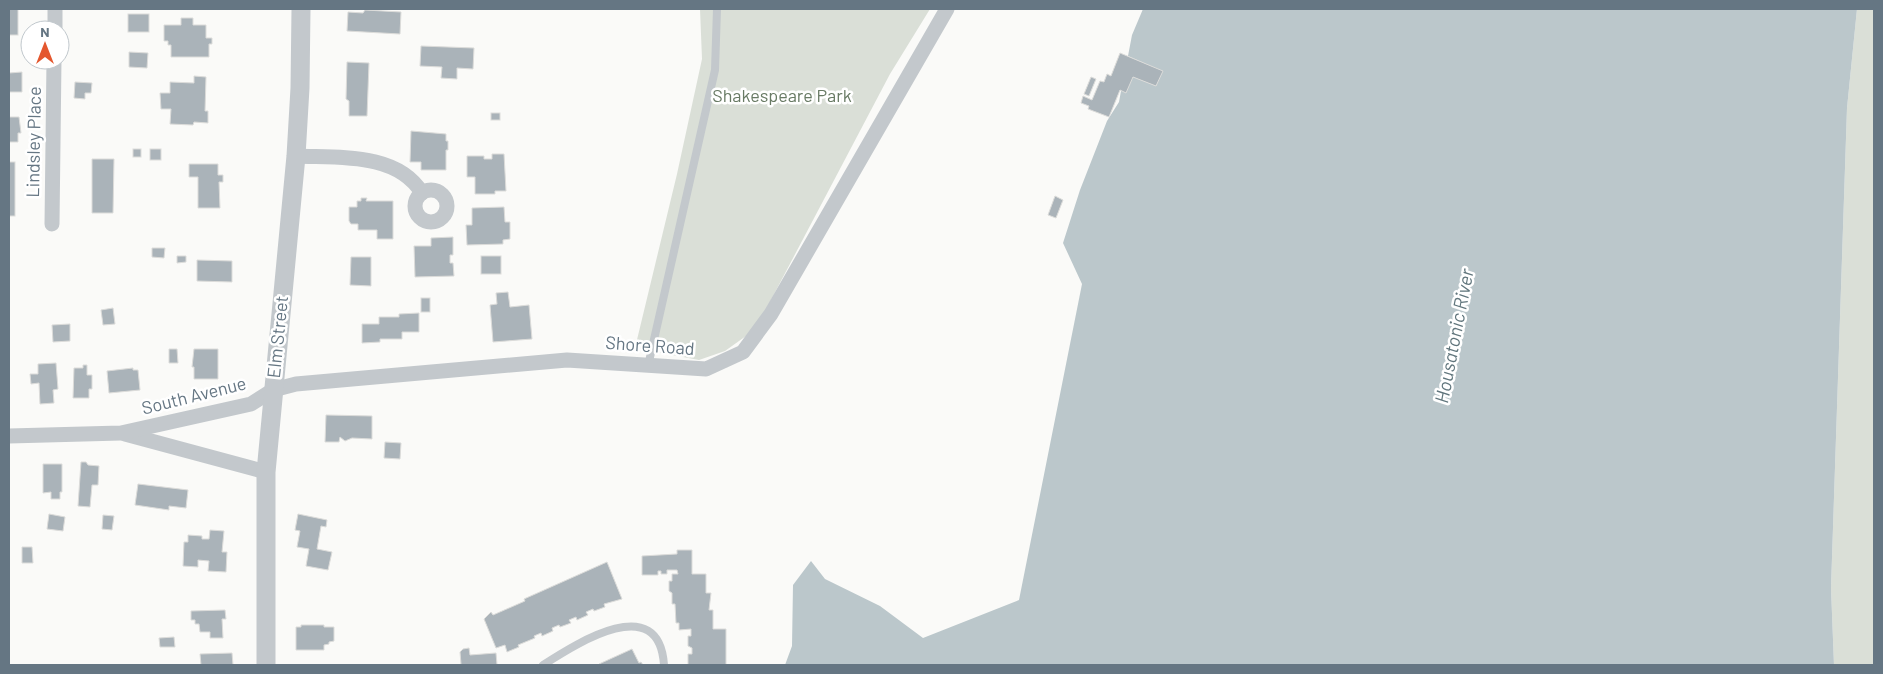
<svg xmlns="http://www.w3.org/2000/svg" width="1883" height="674" viewBox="0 0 1883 674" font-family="Barlow,sans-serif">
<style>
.green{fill:#dadfd7}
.water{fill:#bbc7cb}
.building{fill:#aab3b9;stroke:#dcdcda}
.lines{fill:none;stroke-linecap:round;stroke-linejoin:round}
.service{stroke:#c3c8cc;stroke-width:8}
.minor{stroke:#c3c8cc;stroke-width:15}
.tertiary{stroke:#c3c8cc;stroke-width:19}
.labels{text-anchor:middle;stroke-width:5;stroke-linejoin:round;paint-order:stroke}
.park-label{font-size:18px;fill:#687a64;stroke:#fff}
.street-label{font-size:18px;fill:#657683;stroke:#fff}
.water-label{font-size:19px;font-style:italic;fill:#60757c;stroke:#fff}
</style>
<rect width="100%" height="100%" fill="#fafaf8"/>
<g class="green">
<polygon points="700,9 930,9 890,74 763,315 746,336 725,351 699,360 635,348 677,174 702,59"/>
<polygon points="1857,9 1874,9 1874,665 1834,665 1831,588 1847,108"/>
</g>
<polygon class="water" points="1143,9 1857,9 1847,108 1831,588 1834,665 785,665 792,646 793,585 811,561 825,579 880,606 923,638 1019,600 1082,284 1063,243 1080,190 1107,121 1119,102 1121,91 1133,77 1156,86 1162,71 1128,56 1132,35"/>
<g class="building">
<rect x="9" y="9" width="9" height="26"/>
<polygon points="365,10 401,12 400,34 347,31 348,12 363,13"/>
<rect x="128" y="14" width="21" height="18"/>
<polygon points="181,18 193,18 193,25 206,25 206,38 212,38 212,44 209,44 209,57 171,57 171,45 168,45 168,41 164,41 164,25 181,25"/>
<polygon points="421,46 474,48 473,69 457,68 457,79 441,78 442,67 420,66"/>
<polygon points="129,52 148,53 147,68 129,67"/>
<polygon points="1120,53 1163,71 1156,86 1133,77 1126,93 1120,90 1109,117 1088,109 1089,106 1081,103 1083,96 1092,100 1100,81 1104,82 1107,74 1111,76"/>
<polygon points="347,62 369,63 367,116 349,116 349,101 346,99"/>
<polygon points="22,72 22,92 9,92 9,73"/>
<polygon points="194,76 206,77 205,111 208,111 208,123 194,122 193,125 170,124 171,109 161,109 160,93 170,93 170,82 194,83"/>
<polygon points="1091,77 1096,79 1089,96 1084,94"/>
<polygon points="75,82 92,83 91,93 85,93 85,99 74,98"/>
<rect x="491" y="113" width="9" height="7"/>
<polygon points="9,117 19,117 21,133 18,133 18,142 9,142"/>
<polygon points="411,131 446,134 446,141 448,141 448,150 446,150 446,170 421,170 421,162 410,162"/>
<rect x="133" y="149" width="8" height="8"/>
<rect x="150" y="149" width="11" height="11"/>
<polygon points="492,154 504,154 506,191 495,191 495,194 475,194 475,177 467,177 467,156 484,156 484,159 492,159"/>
<polygon points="92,159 114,159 113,213 92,213"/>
<rect x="9" y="162" width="6" height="54"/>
<polygon points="189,164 218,164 218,175 223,175 223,182 219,182 220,208 198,208 198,177 189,177"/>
<polygon points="1055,196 1063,200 1056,218 1048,215"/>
<polygon points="361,198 367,198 366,201 393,201 393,239 377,239 377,230 358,230 358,224 351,224 349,221 349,207 357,207 357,201 361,201"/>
<polygon points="504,207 505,222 510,222 510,239 503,240 503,244 467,245 466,225 472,225 472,208"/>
<polygon points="453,237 453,255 450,255 450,263 453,263 454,276 415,277 414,246 431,246 431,238"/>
<polygon points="152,248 165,248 164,258 152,257"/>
<polygon points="177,256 186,256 186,262 177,263"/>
<rect x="481" y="256" width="20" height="18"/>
<polygon points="351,257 371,257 371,286 350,285"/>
<polygon points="197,260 232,261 232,282 197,281"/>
<polygon points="508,292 510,307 529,305 532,339 493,342 490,305 497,304 496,293"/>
<rect x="421" y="298" width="9" height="14"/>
<polygon points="113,308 115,324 103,325 101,310"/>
<polygon points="419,313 419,332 402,332 402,339 380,339 380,342 362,343 362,324 379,324 379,317 399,317 399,314"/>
<polygon points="70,324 70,341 53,342 52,325"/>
<polygon points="169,349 177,349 178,363 169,363"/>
<polygon points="194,349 218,349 218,379 194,379 194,367 192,367"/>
<polygon points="56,363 58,389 53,390 54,403 40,404 39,383 31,384 30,374 38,374 38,364"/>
<polygon points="83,365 87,365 87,375 92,375 92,389 89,389 89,398 73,398 74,368 83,368"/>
<polygon points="133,368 133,370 138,370 140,390 109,393 107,371"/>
<polygon points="326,415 372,416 372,439 352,438 345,441 340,437 339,442 325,442"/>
<polygon points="385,442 401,443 400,459 384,458"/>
<polygon points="81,462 86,462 88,465 99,466 98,485 92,485 90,507 78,506"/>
<polygon points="43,464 62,464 62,492 60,492 60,499 51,499 51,492 43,493"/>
<polygon points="138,484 188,490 186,508 169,506 169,510 135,505"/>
<polygon points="49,514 65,517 63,531 47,529"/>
<polygon points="298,514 327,520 326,527 321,526 317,549 332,552 328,570 306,566 309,549 297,547 300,531 295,530"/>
<polygon points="103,515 114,516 112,530 102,529"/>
<polygon points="210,530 224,531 222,552 227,552 226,572 208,571 209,561 198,560 198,567 183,566 184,542 188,542 188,535 202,536 202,539 209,539"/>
<polygon points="22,547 32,547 33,563 22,563"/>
<polygon points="677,550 692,550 692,574 706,574 706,593 711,593 709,610 713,610 713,629 726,629 726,665 688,665 688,654 692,654 692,648 688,646 688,636 691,636 691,629 679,630 679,623 676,623 675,604 672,604 672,593 669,591 669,581 672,581 672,574 678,574 677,570 667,570 667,574 661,574 661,571 658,571 658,575 642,575 642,556 677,554"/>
<polygon points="607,562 622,599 604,604 605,607 594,611 593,609 586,612 588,615 577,620 576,617 569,620 571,623 560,627 559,625 552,628 553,631 542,636 541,633 534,636 535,638 518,645 519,647 507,652 505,645 496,648 484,619 491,612 493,615 525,601 524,599"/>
<polygon points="225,610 226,619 222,619 223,638 210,638 210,632 200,632 199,624 195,624 195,620 191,620 191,611"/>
<polygon points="301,625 324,625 324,627 334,627 334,641 329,642 329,644 324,645 324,650 296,650 296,627 301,627"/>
<polygon points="174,637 175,647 160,647 159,638"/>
<polygon points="469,648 470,655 496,653 497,665 459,665 461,664 460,652 463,649"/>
<polygon points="632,649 639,663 641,662 643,665 600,665 599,664"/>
<polygon points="232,653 233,665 201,665 200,654"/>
</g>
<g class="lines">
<g class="service">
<polyline points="648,366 715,70 717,9"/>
<path d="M543 665C576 644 659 590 664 665"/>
</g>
<g class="minor">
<polyline points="55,30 55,9"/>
<path d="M296 156C338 158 397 152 422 193"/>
<circle cx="431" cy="206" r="16"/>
<polyline points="52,224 54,60"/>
<polyline points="125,434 266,472"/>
<polyline points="9,436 121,433 251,404 273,390 296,384 567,360 706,369 743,352 771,314 947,9"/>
</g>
<polyline class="tertiary" points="266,665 266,472 296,156 300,88 301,9"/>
</g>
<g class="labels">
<g class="park-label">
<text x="782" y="102">Shakespeare Park</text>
</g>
<g class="street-label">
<text transform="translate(34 142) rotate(-89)" y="6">Lindsley Place</text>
<text transform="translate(278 337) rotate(-84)" y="6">Elm Street</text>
<text transform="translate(650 346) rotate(4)" y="6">Shore Road</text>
<text transform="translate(194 396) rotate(-14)" y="6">South Avenue</text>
</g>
<g class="water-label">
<text transform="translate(1454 336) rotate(-79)" y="7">Housatonic River</text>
</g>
</g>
<rect width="1883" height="674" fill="none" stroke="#657683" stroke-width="20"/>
<g transform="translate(45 45)"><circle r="24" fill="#ffffff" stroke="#c1c8cd"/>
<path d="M0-4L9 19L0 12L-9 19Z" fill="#e4572e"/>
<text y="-8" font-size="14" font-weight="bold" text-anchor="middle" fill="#657683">N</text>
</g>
</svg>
